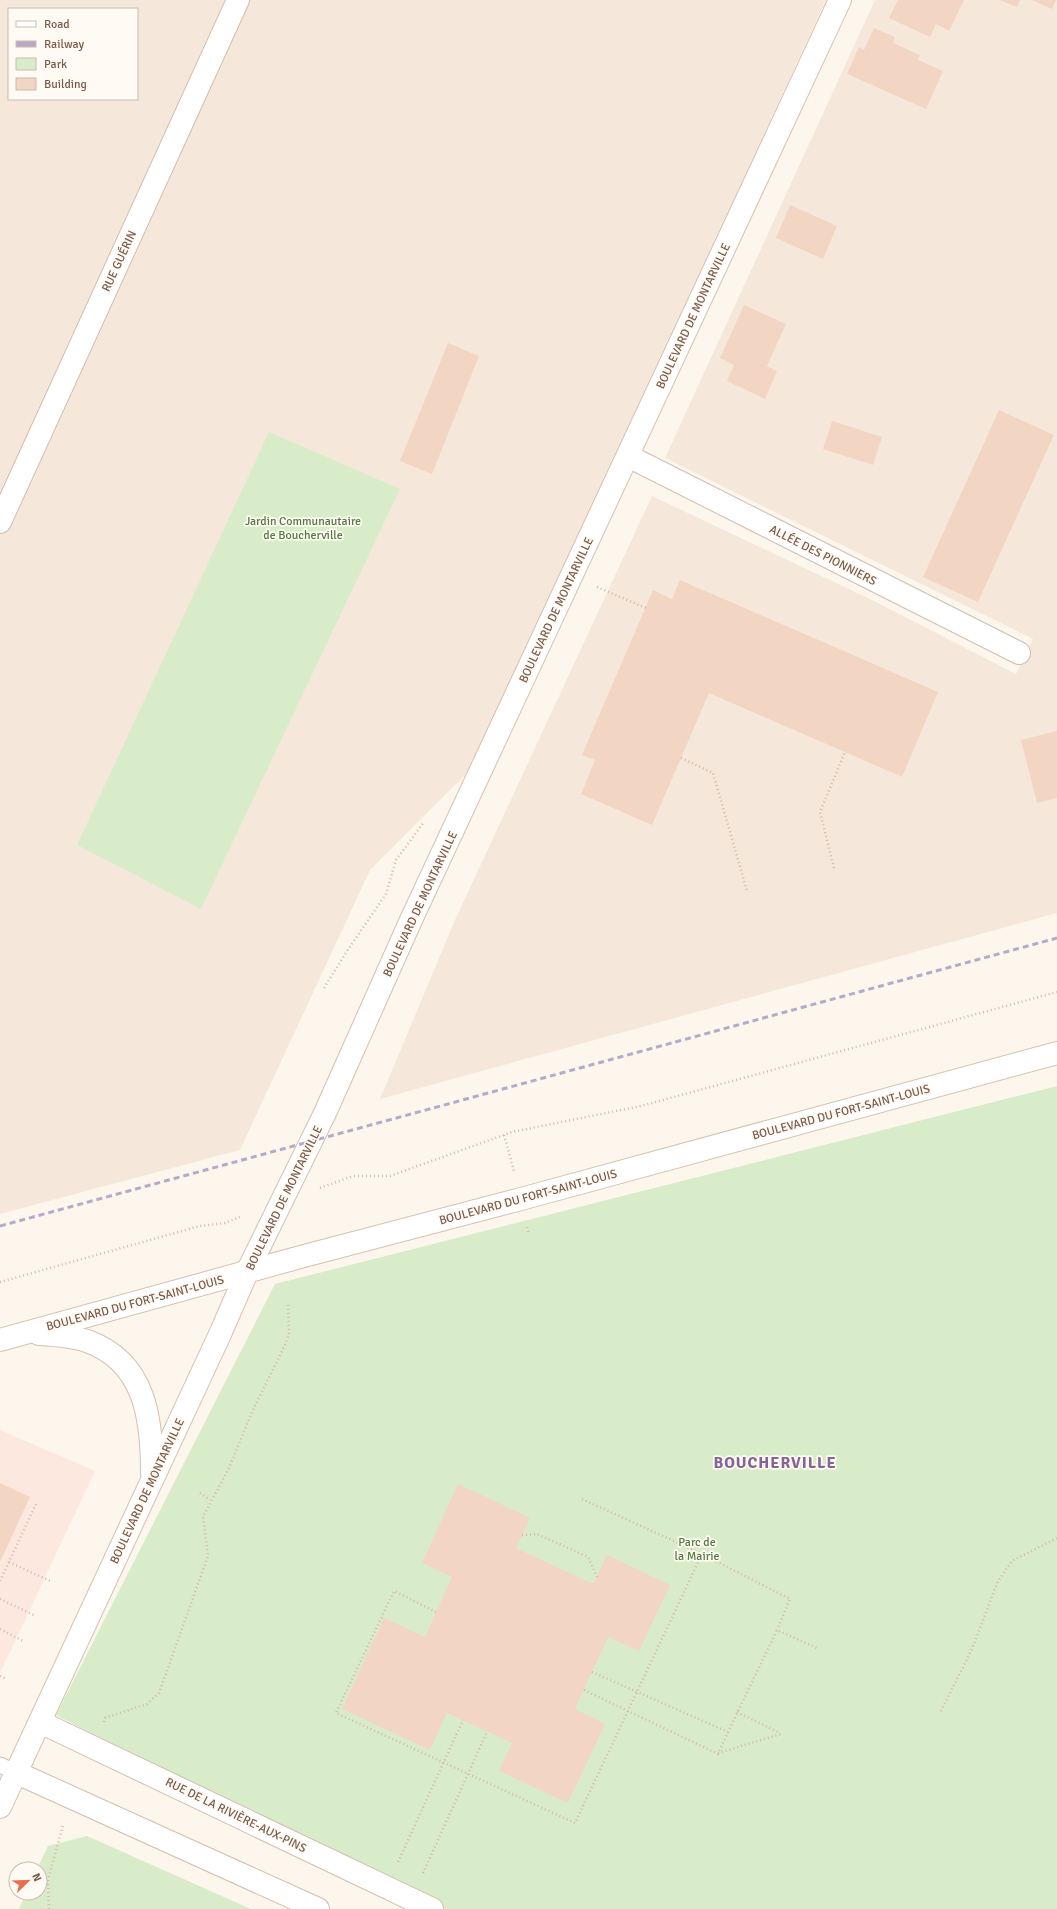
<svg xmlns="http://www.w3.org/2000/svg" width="1057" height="1909" viewBox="0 0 1057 1909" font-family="Signika,sans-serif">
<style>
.residential{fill:#f5e8da;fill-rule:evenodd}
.commercial{fill:#fde8e0}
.green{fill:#d8ecc9}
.building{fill:#f3d5c3}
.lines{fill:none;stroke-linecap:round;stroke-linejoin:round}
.lane-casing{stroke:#d1beb0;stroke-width:17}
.street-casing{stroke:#d1beb0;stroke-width:24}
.secondary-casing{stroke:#d6c0b0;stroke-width:24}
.path{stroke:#d9b8a5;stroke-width:2.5;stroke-dasharray:1 3;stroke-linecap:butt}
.lane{stroke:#fff;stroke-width:15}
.street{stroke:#fff;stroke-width:22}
.secondary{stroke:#fff;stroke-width:22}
.rail{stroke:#b9a8c9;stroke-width:3;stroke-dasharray:6 4;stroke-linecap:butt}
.labels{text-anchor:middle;stroke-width:3.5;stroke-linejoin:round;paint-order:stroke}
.street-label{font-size:12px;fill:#7a5c4d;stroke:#fffaf3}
.park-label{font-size:12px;fill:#537a41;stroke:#fffaf3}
.district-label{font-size:16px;font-weight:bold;letter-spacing:1px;fill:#846695;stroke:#fffaf3}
</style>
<rect width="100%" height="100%" fill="#fdf6ec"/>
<g class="residential">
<path d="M0 0H826L471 769 370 870 240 1150 0 1214ZM9 9H137V99H9Z"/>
<polygon points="875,0 1057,0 1057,913 380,1099 455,920 652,496 870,599 1016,674 1033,639 665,458"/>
</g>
<polygon class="commercial" points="0,1430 95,1471 0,1673"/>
<g class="green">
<polygon points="269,432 400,489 201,909 77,845"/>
<polygon points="1057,1086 1057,1909 435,1909 406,1897 56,1715 275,1284"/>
<polygon points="87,1836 251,1909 19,1909 26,1893 40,1893 40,1869 37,1869 48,1846"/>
</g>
<g class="building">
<polygon points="898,0 964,0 949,31 936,24 930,37 889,18"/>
<polygon points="1000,0 1020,0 1017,7"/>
<polygon points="1032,0 1056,0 1052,9"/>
<polygon points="874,28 895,37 893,43 920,55 918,60 943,71 926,109 847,74 859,47 864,50"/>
<polygon points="790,205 837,226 823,259 776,238"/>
<polygon points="744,305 786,324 767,366 777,371 765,399 727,381 734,365 720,358"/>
<polygon points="448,343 479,356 432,474 400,461"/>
<polygon points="999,410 1054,435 978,602 923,577"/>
<polygon points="832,421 882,437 873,465 823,449"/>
<polygon points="680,580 938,692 902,777 709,693 652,825 581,794 595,760 582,755 653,590 672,599"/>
<polygon points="1057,731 1057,798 1037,803 1021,740"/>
<polygon points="0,1483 30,1497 0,1562"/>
<polygon points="458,1484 530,1518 516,1548 593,1584 607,1555 670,1585 639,1651 608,1637 575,1709 605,1724 568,1803 499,1771 512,1743 447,1713 430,1750 342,1709 384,1618 425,1637 452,1577 422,1563"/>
</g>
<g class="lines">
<defs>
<polyline id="lane" points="0,1765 15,1772"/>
<g id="street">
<polyline points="628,456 1019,653"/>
<polyline points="0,522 238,0"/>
<polyline points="40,1722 432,1909"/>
<polyline points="15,1772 318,1909"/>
</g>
<g id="secondary">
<path d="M39 1334C55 1335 72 1336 87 1341 146 1362 152 1420 152 1473"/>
<polyline points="0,1340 304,1256 521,1199 1057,1053"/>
<polyline points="0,1807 221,1332 247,1272 325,1113 411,920 840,0"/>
</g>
</defs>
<use href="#lane" class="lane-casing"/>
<use href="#street" class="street-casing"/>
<use href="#secondary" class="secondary-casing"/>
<g class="path">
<polyline points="597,587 646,608"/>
<polyline points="681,758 713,773 747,891"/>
<polyline points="834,868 820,812 845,752"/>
<polyline points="324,988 347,951 386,894 396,860 424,822"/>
<polyline points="504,1135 514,1171"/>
<polyline points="320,1188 353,1176 390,1176 512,1132 641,1106 1057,992"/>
<polyline points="527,1227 529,1234"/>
<polyline points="0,1282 200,1226 225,1223 242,1216"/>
<polyline points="200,1493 210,1500"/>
<polyline points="582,1499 702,1554 790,1599 777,1630"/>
<polyline points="522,1535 537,1534 588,1557 597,1577"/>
<polyline points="9,1562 50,1581"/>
<polyline points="0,1581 36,1504"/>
<polyline points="0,1599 34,1615"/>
<polyline points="436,1612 394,1591 336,1713 575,1823 702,1554"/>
<polyline points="0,1629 23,1641"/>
<polyline points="592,1672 728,1732 777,1630 819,1649"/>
<polyline points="0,1676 6,1679"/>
<polyline points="584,1690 718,1754 728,1732"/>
<polyline points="941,1711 972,1649 998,1581 1012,1561 1057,1538"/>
<polyline points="737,1712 780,1733"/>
<polyline points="104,1722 105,1718 147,1704 159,1693 208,1556 203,1517 229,1468 252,1412 286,1343 289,1333 288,1304"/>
<polyline points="718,1753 781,1734"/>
<polyline points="398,1862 463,1720"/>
<polyline points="423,1873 487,1732"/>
<polyline points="49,1909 48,1880 63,1825"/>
</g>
<use href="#lane" class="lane"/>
<use href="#street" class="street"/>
<use href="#secondary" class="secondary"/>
<polyline class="rail" points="0,1226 1057,938"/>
</g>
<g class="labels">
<g class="street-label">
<text transform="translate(119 261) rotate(-65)" y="4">RUE GUÉRIN</text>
<text transform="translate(693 316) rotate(-65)" y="4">BOULEVARD DE MONTARVILLE</text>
<text transform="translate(823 555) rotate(27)" y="4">ALLÉE DES PIONNIERS</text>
<text transform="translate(556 610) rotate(-65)" y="4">BOULEVARD DE MONTARVILLE</text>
<text transform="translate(420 904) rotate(-65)" y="4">BOULEVARD DE MONTARVILLE</text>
<text transform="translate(841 1112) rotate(-15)" y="4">BOULEVARD DU FORT-SAINT-LOUIS</text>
<text transform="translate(528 1197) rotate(-15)" y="4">BOULEVARD DU FORT-SAINT-LOUIS</text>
<text transform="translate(284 1198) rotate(-64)" y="4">BOULEVARD DE MONTARVILLE</text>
<text transform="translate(135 1303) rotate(-15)" y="4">BOULEVARD DU FORT-SAINT-LOUIS</text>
<text transform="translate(147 1491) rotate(-65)" y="4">BOULEVARD DE MONTARVILLE</text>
<text transform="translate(236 1815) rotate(26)" y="4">RUE DE LA RIVIÈRE-AUX-PINS</text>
</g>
<g class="park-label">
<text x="303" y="525">Jardin Communautaire<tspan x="303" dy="14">de Boucherville</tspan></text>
<text x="697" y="1546">Parc de<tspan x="697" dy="14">la Mairie</tspan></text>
</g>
<g class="district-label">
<text x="775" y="1468">BOUCHERVILLE</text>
</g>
</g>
<rect x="8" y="8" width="130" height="92" fill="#fffaf3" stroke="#cabbb1"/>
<rect x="16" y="21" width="20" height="6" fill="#ffffff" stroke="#cabbb1"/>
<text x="44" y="28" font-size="12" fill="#7a5c4d">Road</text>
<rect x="16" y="41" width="20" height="6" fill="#b9a8c9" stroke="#cabbb1"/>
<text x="44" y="48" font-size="12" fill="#7a5c4d">Railway</text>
<rect x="16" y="58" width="20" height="12" fill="#d8ecc9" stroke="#cabbb1"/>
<text x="44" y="68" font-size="12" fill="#7a5c4d">Park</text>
<rect x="16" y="78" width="20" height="12" fill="#f3d5c3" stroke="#cabbb1"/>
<text x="44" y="88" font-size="12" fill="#7a5c4d">Building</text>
<g transform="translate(28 1881) rotate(67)"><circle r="19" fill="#fffaf3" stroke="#cabbb1"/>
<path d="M0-3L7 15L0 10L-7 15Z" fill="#e76f51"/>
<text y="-6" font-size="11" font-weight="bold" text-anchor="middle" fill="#7a5c4d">N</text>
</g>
</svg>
